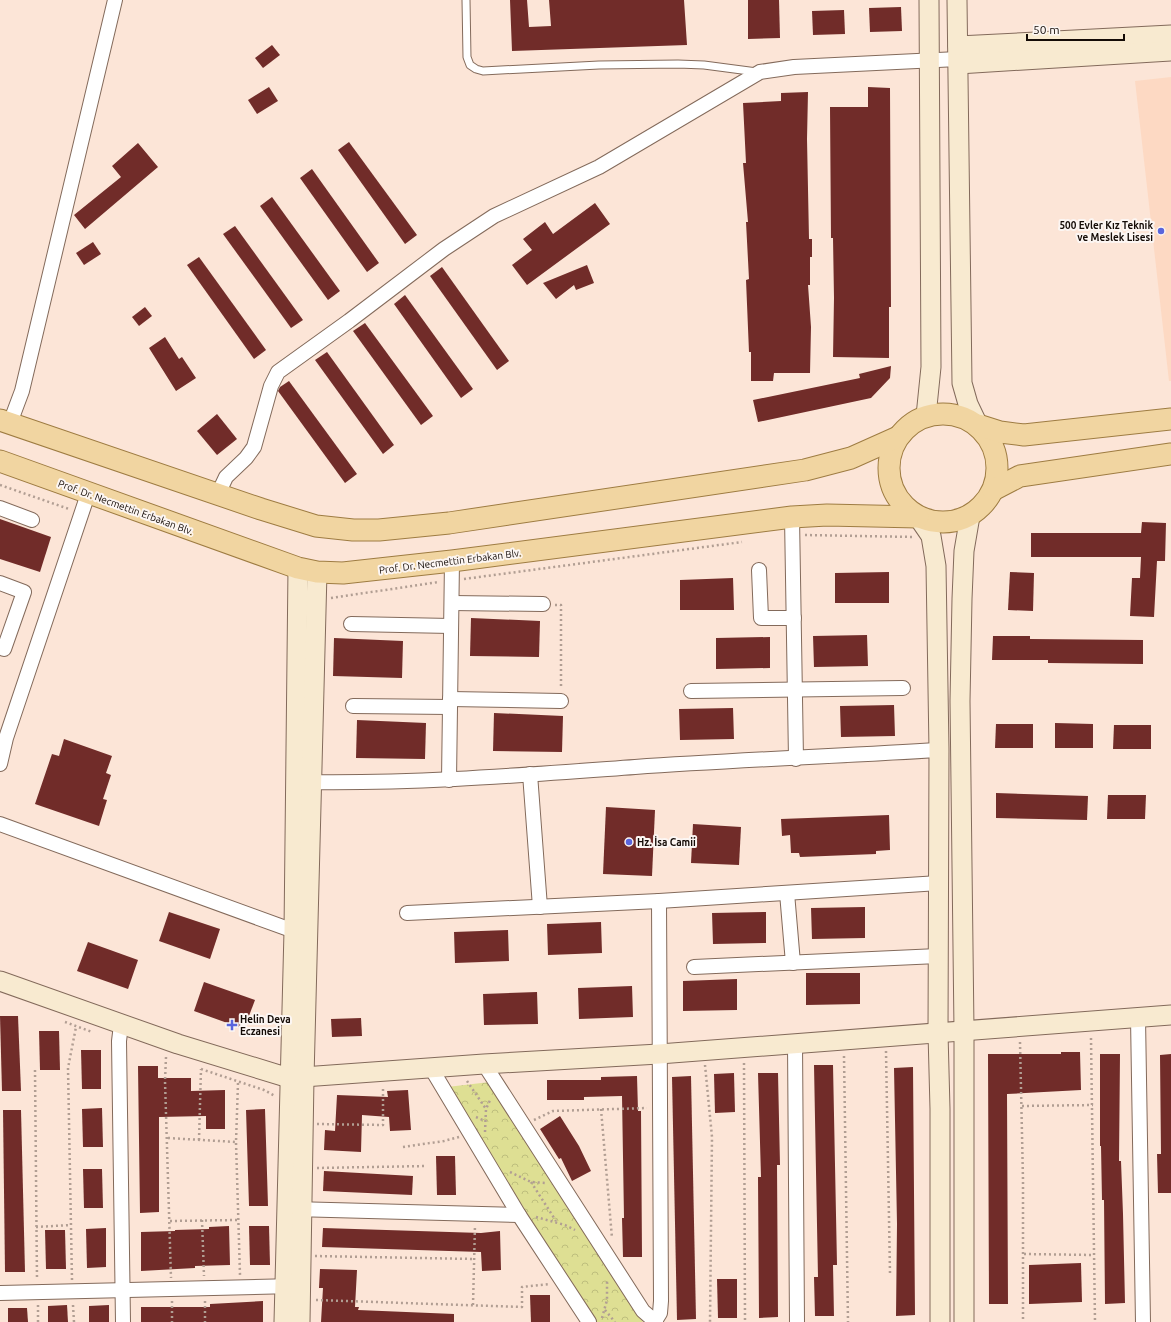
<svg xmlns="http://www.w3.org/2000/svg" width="1171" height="1322" viewBox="0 0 1171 1322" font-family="Ubuntu,sans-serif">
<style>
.built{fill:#fdd9c3}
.park{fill:url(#park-crowns)}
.building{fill:#712c29}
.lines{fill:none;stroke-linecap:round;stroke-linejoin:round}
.lane-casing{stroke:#836a5b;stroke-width:9}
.street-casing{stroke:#836a5b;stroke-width:16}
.secondary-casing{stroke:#836a5b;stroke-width:21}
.primary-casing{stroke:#9e7c42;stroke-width:23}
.path{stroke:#b19e93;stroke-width:2.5;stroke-dasharray:2 3;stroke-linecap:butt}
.lane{stroke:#fff;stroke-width:7}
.street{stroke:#fff;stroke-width:14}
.secondary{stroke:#f8ead0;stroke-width:19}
.primary{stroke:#f1d5a1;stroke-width:21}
.poi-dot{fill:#5a65dc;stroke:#fcf6f3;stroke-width:1.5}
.labels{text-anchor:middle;stroke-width:4;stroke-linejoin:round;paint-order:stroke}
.poi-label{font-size:10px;font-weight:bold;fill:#140b06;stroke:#fcf6f3;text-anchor:start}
.street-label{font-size:10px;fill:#140b06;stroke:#fcf6f3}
</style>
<defs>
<pattern id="park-crowns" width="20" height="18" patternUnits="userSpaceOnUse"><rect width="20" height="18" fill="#dedf93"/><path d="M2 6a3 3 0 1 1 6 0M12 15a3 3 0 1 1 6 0" fill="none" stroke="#bebe7d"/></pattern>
</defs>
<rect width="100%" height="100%" fill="#fce5d7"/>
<polygon class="built" points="1171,77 1171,381 1169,381 1135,81"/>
<polygon class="park" points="490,1082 643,1322 596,1322 447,1087"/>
<g class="building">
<polygon points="510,0 527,0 529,27 551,26 549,0 684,0 687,45 512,51"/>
<polygon points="748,0 779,0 780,38 748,39"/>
<polygon points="901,7 902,31 870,32 869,8"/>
<polygon points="844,10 845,34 813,35 812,11"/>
<polygon points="272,45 280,55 263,68 255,58"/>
<polygon points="269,87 278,101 257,114 248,100"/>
<polygon points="868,87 890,88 891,307 889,307 889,358 833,357 834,298 833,238 831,238 830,107 868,107"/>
<polygon points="808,92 807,139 809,239 812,239 812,257 810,257 810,285 808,285 811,327 810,373 774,373 773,381 751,381 751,352 749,352 746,280 749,279 746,222 748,222 743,163 746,163 743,103 781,101 781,93"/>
<polygon points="349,142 417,235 405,244 338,150"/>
<polygon points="138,143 158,167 85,229 74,215 121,177 112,166"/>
<polygon points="312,169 379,263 367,272 300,178"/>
<polygon points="272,197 340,291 328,300 260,206"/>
<polygon points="595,203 610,224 527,285 512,265 532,250 523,239 545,222 553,234"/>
<polygon points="235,226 303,320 291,328 223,234"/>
<polygon points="93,242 101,254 84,265 76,253"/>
<polygon points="199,257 266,350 254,359 187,265"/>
<polygon points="587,265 594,283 576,290 574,285 556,299 543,283"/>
<polygon points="442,267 509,361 497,370 430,276"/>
<polygon points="405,295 473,389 461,398 394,304"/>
<polygon points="145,307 152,316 139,326 132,317"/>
<polygon points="365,323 433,416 421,425 353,331"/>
<polygon points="165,337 179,359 182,357 196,378 176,391 149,348"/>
<polygon points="327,352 394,445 383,454 315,360"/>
<polygon points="891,366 890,378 871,398 758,422 753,400 860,378 859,374"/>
<polygon points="289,381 357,474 345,483 278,391 280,387"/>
<polygon points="217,414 237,439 217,455 197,431"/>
<polygon points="0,519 51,537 40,572 0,559"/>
<polygon points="1142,522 1166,523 1165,561 1157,561 1154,617 1130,616 1132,578 1140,578 1141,557 1031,557 1031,533 1141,533"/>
<polygon points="889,572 889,603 835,603 835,573"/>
<polygon points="1010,572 1034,573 1033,611 1008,610"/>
<polygon points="733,578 734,610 680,610 680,580"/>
<polygon points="471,618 540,621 539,657 470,656"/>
<polygon points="867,635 868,666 814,667 813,636"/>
<polygon points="993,636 1030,636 1030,639 1143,640 1143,664 1048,663 1048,660 992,660"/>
<polygon points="770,637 770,668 716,669 716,638"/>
<polygon points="334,638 403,641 402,678 333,676"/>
<polygon points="894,705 895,736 841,737 840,706"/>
<polygon points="733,708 734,739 680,740 679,709"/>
<polygon points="494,713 563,716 562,752 493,751"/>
<polygon points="357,720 426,723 425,759 356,758"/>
<polygon points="1055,723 1093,724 1093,748 1055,748"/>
<polygon points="996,724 1033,724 1033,748 995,748"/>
<polygon points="1114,725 1151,725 1151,749 1113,749"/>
<polygon points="64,739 112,756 106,773 111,775 103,799 107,800 99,826 35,804 52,754 59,756"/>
<polygon points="996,793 1088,796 1087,820 996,818"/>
<polygon points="1108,795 1146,795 1145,819 1107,819"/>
<polygon points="606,807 655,810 652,876 603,874"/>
<polygon points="889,815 890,850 876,851 876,854 800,857 799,853 791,853 790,835 782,836 781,819"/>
<polygon points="693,824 741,827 739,865 691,863"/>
<polygon points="865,907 865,938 812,939 811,908"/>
<polygon points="169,912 220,929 210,959 159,941"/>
<polygon points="766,912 766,943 713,944 712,913"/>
<polygon points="601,922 602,953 548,955 547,924"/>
<polygon points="508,930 509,961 455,963 454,932"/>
<polygon points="88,942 138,960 128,989 77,971"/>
<polygon points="806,973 860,973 860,1004 806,1005"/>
<polygon points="737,979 737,1010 683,1011 683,981"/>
<polygon points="204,982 255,1000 244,1029 194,1011"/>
<polygon points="632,986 633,1017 579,1019 578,988"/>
<polygon points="537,992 538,1024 484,1025 483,994"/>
<polygon points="0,1016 18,1016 21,1091 2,1091"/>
<polygon points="361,1018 362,1036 332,1037 331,1019"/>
<polygon points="39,1031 59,1031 60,1070 40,1070"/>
<polygon points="81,1050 101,1050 101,1089 82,1089"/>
<polygon points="1061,1052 1080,1052 1081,1090 1007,1094 1008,1304 989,1304 988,1054 1061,1054"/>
<polygon points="1100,1054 1120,1054 1119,1161 1121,1161 1123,1214 1125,1303 1105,1304 1104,1200 1102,1200 1101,1146 1100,1146"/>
<polygon points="1171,1054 1171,1193 1158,1193 1157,1154 1161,1154 1160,1055"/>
<polygon points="814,1065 833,1065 837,1265 833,1265 834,1316 815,1316 814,1277 818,1277"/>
<polygon points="138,1066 158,1066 158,1078 191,1078 191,1091 225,1090 225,1129 206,1129 206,1116 159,1117 159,1212 140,1213"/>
<polygon points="913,1067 915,1315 896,1316 897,1224 894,1068"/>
<polygon points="734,1073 735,1112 715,1113 714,1074"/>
<polygon points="758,1073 778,1073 780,1165 777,1165 778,1317 759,1318 758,1177 761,1177"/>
<polygon points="637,1076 638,1111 641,1111 642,1257 623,1257 622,1218 624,1218 622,1096 584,1097 584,1100 547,1100 547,1080 601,1080 601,1077"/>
<polygon points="691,1076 696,1319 677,1320 672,1077"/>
<polygon points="408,1090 411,1130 390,1131 389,1117 362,1115 361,1152 324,1150 325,1130 335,1131 337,1095 388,1097 387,1091"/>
<polygon points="102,1108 103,1147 83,1147 82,1109"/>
<polygon points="265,1109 268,1206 249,1206 246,1110"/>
<polygon points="3,1110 21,1110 25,1272 5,1272"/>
<polygon points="560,1116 579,1146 591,1171 572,1181 561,1158 559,1159 540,1129"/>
<polygon points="436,1156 455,1156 456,1195 437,1195"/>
<polygon points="83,1169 102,1169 103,1208 84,1208"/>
<polygon points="324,1171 413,1176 412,1195 323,1191"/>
<polygon points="229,1226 230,1265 195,1266 195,1268 141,1271 141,1232 175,1231 175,1230 209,1229 209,1227"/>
<polygon points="249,1226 269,1226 270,1265 250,1265"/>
<polygon points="106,1228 106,1267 87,1268 86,1229"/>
<polygon points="323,1228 481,1233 500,1231 501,1270 482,1271 481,1252 322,1247"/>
<polygon points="45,1230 65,1230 66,1269 46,1269"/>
<polygon points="1081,1263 1082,1302 1029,1304 1029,1265"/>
<polygon points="320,1269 357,1270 355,1307 359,1307 358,1310 454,1314 454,1322 321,1322 323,1288 319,1288"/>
<polygon points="717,1279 737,1279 737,1318 718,1318"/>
<polygon points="530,1295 550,1295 550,1322 531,1322"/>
<polygon points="263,1301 263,1322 141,1322 141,1307 210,1307 210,1304"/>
<polygon points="67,1305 68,1322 48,1322 48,1306"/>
<polygon points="109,1305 109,1322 89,1322 89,1306"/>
<polygon points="8,1308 27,1308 28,1322 8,1322"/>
</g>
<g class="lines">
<defs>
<polyline id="lane" points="466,0 467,57 470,65 476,69 483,71 599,65 678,64 704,65 757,72"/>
<g id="street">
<polyline points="10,423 22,391 115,0"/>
<polyline points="218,494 226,477 246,458 254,447 271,386 278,372 349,321 444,249 494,216 599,167 760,72 794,67 958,59"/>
<polyline points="0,508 32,520"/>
<polyline points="792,517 796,759"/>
<polyline points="759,570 761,618 794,618"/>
<polyline points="0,583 24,592 4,649"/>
<polyline points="452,603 543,604"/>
<polyline points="351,624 451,626"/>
<polyline points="691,691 903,688"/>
<polyline points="450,699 561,701"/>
<polyline points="353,706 450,707"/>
<polyline points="0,764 6,738 88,494"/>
<polyline points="530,774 540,907"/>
<polyline points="449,780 452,561"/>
<path d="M302 782C413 784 524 775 635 767 736 760 837 756 939 750"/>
<polyline points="0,824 294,931"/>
<polyline points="787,893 793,963"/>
<polyline points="407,913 659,901 939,883"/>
<polyline points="694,967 938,956"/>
<polyline points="1138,1018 1143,1322"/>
<polyline points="121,1025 119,1041 123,1322"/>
<polyline points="795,1043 797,1322"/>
<polyline points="484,1064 643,1311 656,1322"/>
<polyline points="431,1068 519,1215 589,1322"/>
<polyline points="293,1209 519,1215"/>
<polyline points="0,1293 294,1286"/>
<polyline points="655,1321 660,1313 661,1301 659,901"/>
</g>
<g id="secondary">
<polyline points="957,0 962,383 968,404 978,425"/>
<polyline points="958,46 1171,35"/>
<polyline points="958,64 1171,51"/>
<polyline points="926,416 931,367 929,0"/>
<polyline points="918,517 931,536 936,566 939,750 938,1033 940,1109 940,1322"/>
<polyline points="0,981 178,1044 289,1078 484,1064 659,1054 1171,1015"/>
<polyline points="284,1322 294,931 298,568"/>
<polyline points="300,1322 304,1078 317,572"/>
<polyline points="964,1322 964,1030 960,701 962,599 964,551 970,516"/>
</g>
<g id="primary">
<circle cx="943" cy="468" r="54"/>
<polyline points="0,420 261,509 316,526 353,530 379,530 449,523 805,470 851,458 898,437"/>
<polyline points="978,425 1000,432 1024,435 1171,419"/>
<polyline points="0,461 298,568 317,572 343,573 452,561 792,517 827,515 918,517"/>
<polyline points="993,490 1020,476 1171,454"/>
</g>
</defs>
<use href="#lane" class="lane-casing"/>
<use href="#street" class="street-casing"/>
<use href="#secondary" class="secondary-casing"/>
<use href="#primary" class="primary-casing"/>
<g class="path">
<polyline points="0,485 69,509"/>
<polyline points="805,535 914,537"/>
<polyline points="464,579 742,542"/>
<polyline points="331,598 439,582"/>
<polyline points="555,605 561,605 561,688"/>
<polyline points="65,1022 92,1032"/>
<polyline points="1091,1038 1095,1322"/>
<polyline points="1020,1042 1023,1180 1023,1322"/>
<polyline points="886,1051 890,1274"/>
<polyline points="844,1056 848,1322"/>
<polyline points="166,1057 165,1081 171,1278"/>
<polyline points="744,1063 745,1322"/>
<polyline points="705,1065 712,1137 710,1322"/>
<polyline points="201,1069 264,1090 275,1096"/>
<polyline points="35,1070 37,1280"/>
<polyline points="467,1081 486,1109"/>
<polyline points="238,1083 236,1142 240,1275"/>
<polyline points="1022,1106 1093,1105"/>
<polyline points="601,1109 612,1238"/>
<polyline points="476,1117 485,1121"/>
<polyline points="534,1120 553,1111 647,1108"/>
<polyline points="317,1124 383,1125 383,1086"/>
<polyline points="485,1132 486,1109 491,1098"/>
<polyline points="168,1138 236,1142"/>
<polyline points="199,1140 201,1069"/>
<polyline points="403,1147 444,1141 459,1137"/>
<polyline points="317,1168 427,1166"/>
<polyline points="510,1172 531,1182 546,1183"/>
<polyline points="531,1182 556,1221"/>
<polyline points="536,1217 565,1225 575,1230"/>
<polyline points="202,1220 204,1276"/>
<polyline points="170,1221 237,1220"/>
<polyline points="36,1227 71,1225"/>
<polyline points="1024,1254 1094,1255"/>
<polyline points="315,1256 474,1259"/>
<polyline points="72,1280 68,1068 76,1027"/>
<polyline points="316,1300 522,1307 522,1287 550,1284"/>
<polyline points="172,1301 172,1322"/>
<polyline points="205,1301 205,1322"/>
<polyline points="38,1305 38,1322"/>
<polyline points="73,1305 74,1322"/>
<polyline points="473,1305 475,1225"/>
<polyline points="605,1310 615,1322"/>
<polyline points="602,1318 607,1300 607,1280"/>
</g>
<use href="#lane" class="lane"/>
<use href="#street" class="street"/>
<use href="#secondary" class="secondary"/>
<use href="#primary" class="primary"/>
</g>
<g class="poi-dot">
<circle cx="1161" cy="231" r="4"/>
<circle cx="629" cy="842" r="4"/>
<path d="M230 1019h4v4h4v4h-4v4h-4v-4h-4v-4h4z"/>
</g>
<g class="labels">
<g class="poi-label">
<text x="1153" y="229" text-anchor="end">500 Evler Kız Teknik<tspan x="1153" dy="12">ve Meslek Lisesi</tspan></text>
<text x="637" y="846">Hz. İsa Camii</text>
<text x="240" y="1023">Helin Deva<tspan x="240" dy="12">Eczanesi</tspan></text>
</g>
<g class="street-label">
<text transform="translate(126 507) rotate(20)" y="4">Prof. Dr. Necmettin Erbakan Blv.</text>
<text transform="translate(450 561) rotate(-7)" y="4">Prof. Dr. Necmettin Erbakan Blv.</text>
</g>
</g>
<path d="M1027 34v6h97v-6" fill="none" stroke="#140b06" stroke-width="2"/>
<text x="1033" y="34" font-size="12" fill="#140b06" stroke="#fcf6f3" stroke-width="3" paint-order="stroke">50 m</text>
</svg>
